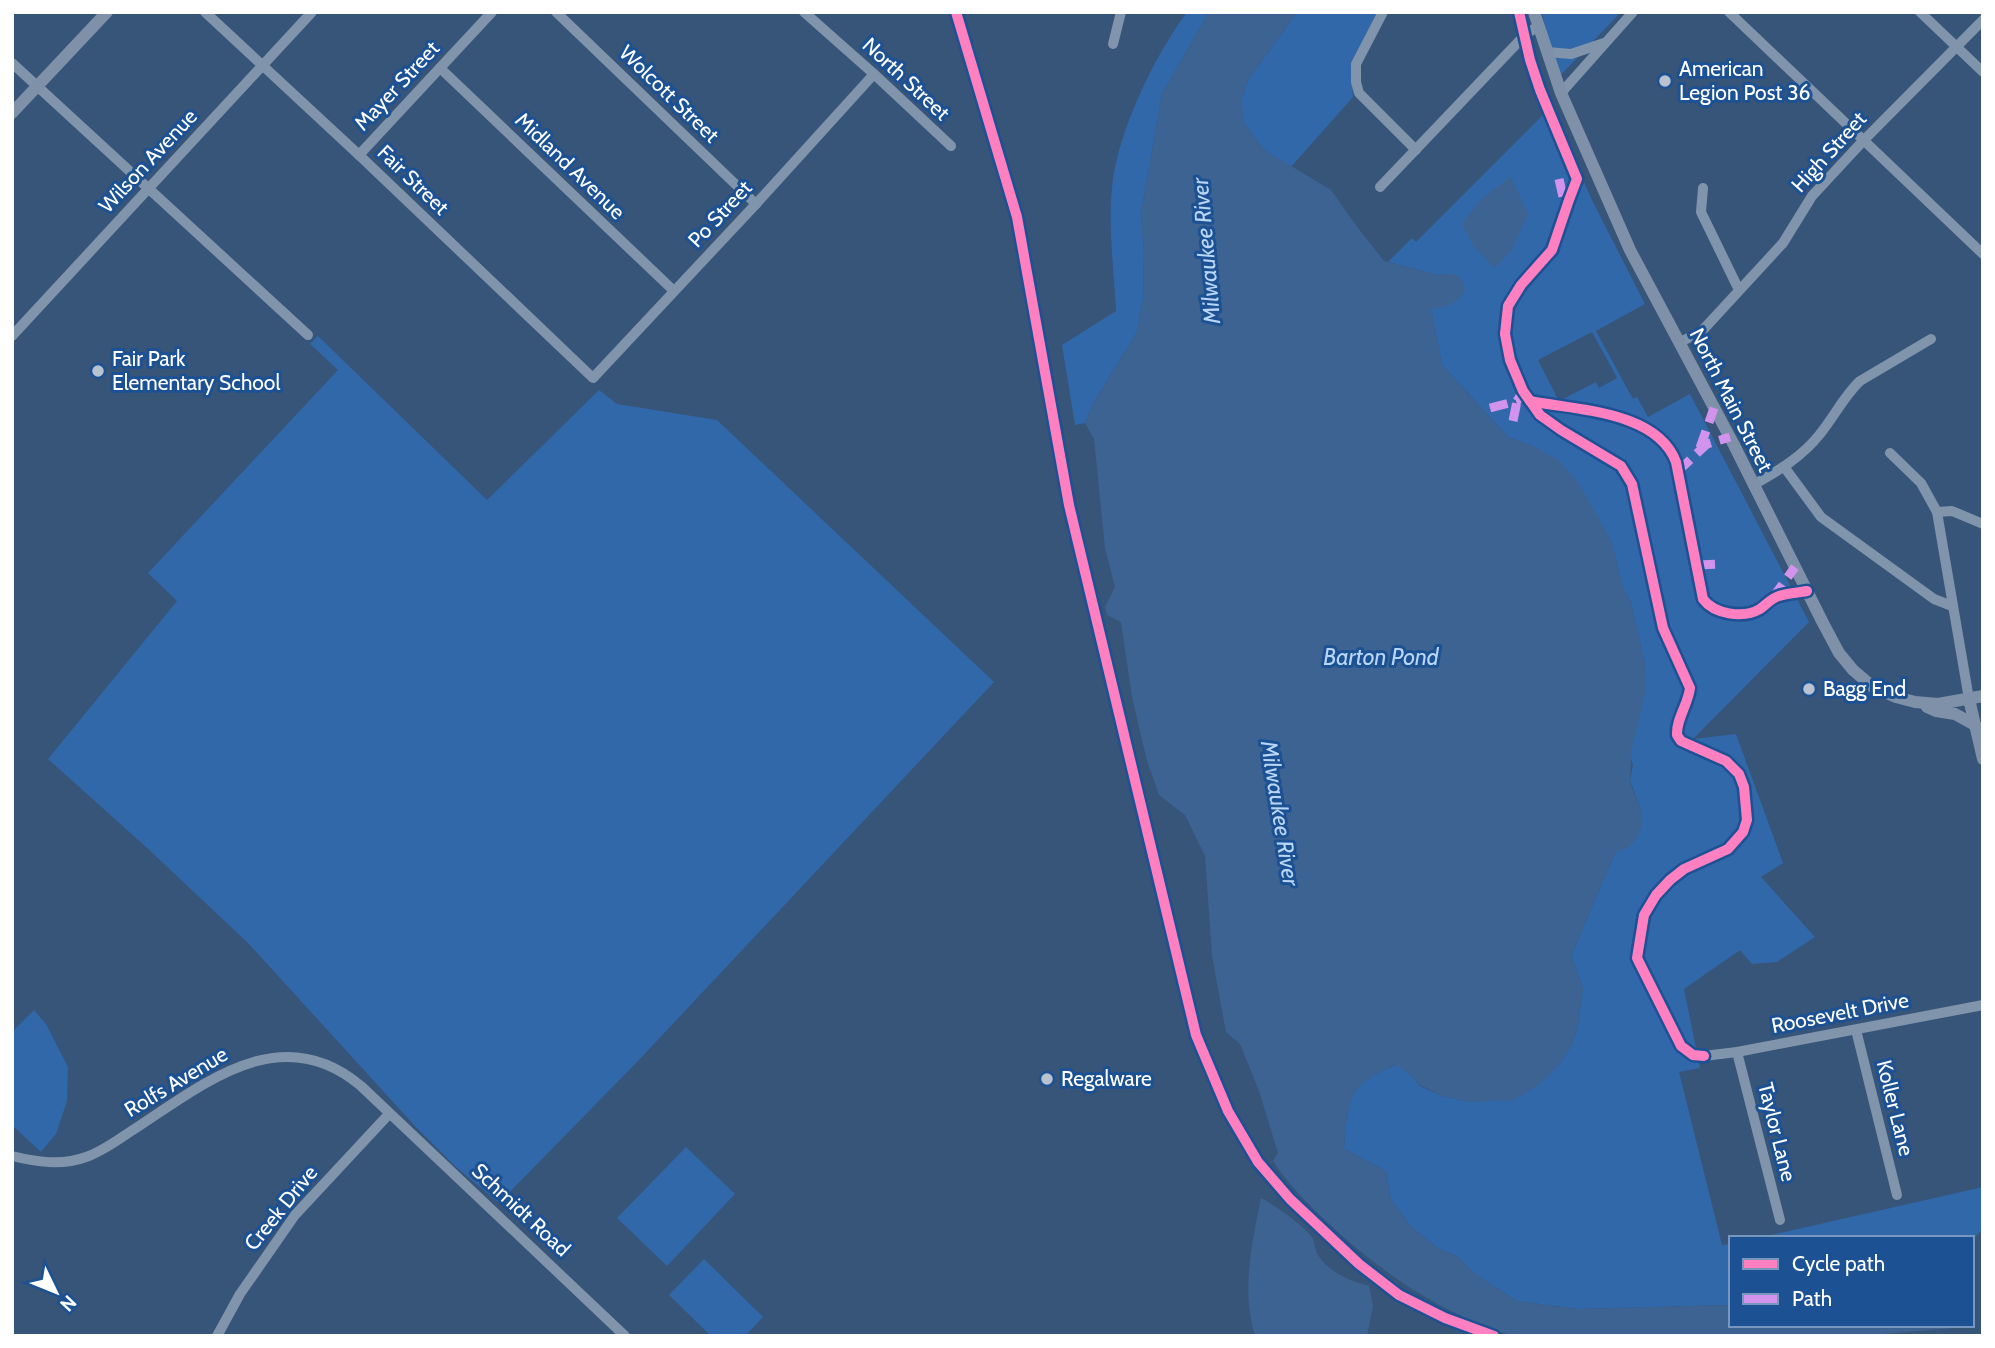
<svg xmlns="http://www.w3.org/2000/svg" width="1995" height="1348" viewBox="0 0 1995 1348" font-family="Cabin,sans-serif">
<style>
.green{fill:#3168aa;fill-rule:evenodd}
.water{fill:#3d6392}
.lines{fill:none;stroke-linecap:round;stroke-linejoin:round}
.minor{stroke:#8094ab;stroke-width:10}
.major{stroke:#7e91a9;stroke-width:12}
.quiet{stroke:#d193ec;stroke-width:9;stroke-dasharray:18 9;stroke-linecap:butt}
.cycleway-casing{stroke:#1c5194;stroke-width:15}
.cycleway{stroke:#ff80c0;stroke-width:10}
.poi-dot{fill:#b9c3d0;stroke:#1c5194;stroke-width:2.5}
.labels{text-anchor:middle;stroke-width:6;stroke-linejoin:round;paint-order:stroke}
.poi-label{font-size:21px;fill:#fff;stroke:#1c5194;text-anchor:start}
.street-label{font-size:21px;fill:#fff;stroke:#1c5194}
.water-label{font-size:23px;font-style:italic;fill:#bad6f6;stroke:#1c5194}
</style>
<rect width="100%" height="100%" fill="#375479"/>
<g class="green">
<path d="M1187 12H1209L1162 94 1141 213 1144 252 1143 300 1137 332 1093 404 1085 423 1075 425 1062 345 1116 311C1114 272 1108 225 1112 188 1117 132 1154 57 1187 12Z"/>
<polygon points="1297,12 1379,12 1352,79 1353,97 1291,167 1263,149 1244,123 1241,100 1248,80"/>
<polygon points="1542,12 1621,12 1556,80"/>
<path d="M1552 110 1592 200 1645 304 1596 331 1633 399 1637 397 1648 417 1690 394 1809 622 1693 739 1736 734 1783 863 1761 877 1815 937 1777 962 1752 964 1740 950 1684 989 1700 1068 1679 1072 1722 1245 1731 1244V1305L1578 1309 1517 1301 1476 1275 1458 1257 1438 1248 1412 1228 1391 1200 1386 1171 1344 1149C1345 1136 1347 1103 1354 1093 1363 1078 1381 1072 1396 1064L1413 1077 1420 1086 1442 1096 1470 1102 1489 1100 1559 1065 1572 1044 1578 1025 1583 988 1571 956 1615 853 1642 814 1630 780 1633 765 1630 757 1645 664 1631 603 1623 588 1611 540 1533 446 1508 437 1442 365 1431 308 1452 274 1437 275 1388 262 1412 238 1416 242 1544 114ZM1592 332 1617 378 1599 388 1596 382 1559 401 1538 360Z"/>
<polygon points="318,336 487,500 599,390 617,404 717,420 994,682 638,1061 499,1203 456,1167 414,1125 248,943 146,847 48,759 177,601 148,573 338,370 310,344"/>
<polygon points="34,1010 46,1024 68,1067 67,1101 56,1134 41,1152 12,1125 12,1032"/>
<polygon points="686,1147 735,1194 667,1266 617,1218"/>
<polygon points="1983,1187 1983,1229 1972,1240 1972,1238 1758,1238"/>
<polygon points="704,1259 763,1317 745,1336 711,1336 669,1295"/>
</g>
<g class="water">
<path d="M1209 12H1297L1248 80 1241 100 1244 123 1263 149 1331 190 1355 224 1384 261 1437 275 1452 274 1461 277 1465 290C1458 303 1446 309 1431 308L1442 365 1508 437 1533 446 1558 460 1578 482 1611 540 1623 588 1631 603 1645 664 1646 690 1630 757C1633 766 1628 775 1631 784 1637 805 1649 815 1637 837 1631 847 1626 849 1615 853L1571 956 1583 988 1578 1025 1572 1044 1559 1065 1539 1085 1513 1100 1470 1102 1442 1096 1420 1085 1413 1077 1395 1064C1381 1072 1363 1079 1354 1093 1347 1103 1345 1136 1344 1149L1386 1171 1391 1200 1412 1228 1438 1248 1458 1257 1476 1275 1517 1301 1578 1309 1731 1305V1325H1963L1953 1328 1860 1336H1513C1441 1314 1380 1272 1326 1221 1306 1202 1288 1184 1273 1161L1278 1153 1259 1091 1240 1044 1226 1032 1212 956 1205 856 1185 815 1159 795 1147 761 1132 697 1121 622 1107 615 1105 607 1115 587 1105 548 1094 439 1085 423 1093 404 1137 332 1143 300 1144 252 1141 213 1162 94Z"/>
<polygon points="1511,177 1528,214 1511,251 1494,268 1473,245 1462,224 1480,200"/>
<path d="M1261 1198C1274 1205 1306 1227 1313 1239 1315 1244 1315 1250 1318 1255 1329 1273 1349 1280 1369 1286L1373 1306 1367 1336H1255C1241 1290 1252 1243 1261 1198Z"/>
</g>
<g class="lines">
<g class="minor">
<polyline points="205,12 359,155 593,378 756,204 874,74"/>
<polyline points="556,12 756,204"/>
<polyline points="804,12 874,74 951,146"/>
<polyline points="1383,12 1356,64 1356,82 1359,93 1416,150"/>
<polyline points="1729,12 1983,254"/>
<polyline points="1920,12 1983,72"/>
<polyline points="1113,44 1121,12"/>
<polyline points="1547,52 1571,54 1604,43"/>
<polyline points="12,63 308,335"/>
<polyline points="440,68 674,291"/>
<polyline points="1561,93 1633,12"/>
<polyline points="359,155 492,12"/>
<polyline points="1380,187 1525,35 1538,26"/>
<polyline points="1703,188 1701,212 1739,290"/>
<polyline points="12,336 312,12"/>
<polyline points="1680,342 1701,332 1783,243 1812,196 1863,141 1983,20"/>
<polyline points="1890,453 1921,483 1937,512 1969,699"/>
<polyline points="1785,468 1821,517 1934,599 1952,606"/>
<path d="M1753 485C1778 471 1802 457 1820 434 1834 417 1844 396 1860 381L1931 339"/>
<polyline points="1937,512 1952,511 1983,524"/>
<polyline points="1856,1030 1897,1195"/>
<polyline points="1737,1052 1780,1220"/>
<polyline points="1704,1056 1737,1052 1983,1005"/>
<path d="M12 1156C36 1162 62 1166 86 1157 104 1151 120 1138 136 1128 206 1082 282 1019 361 1086L625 1336"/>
<polyline points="217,1336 240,1294 295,1215 389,1114"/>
</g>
<g class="major">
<polyline points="1534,12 1561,93 1630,250 1734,445 1823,623 1839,653 1853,670 1873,687 1896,697 1915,702 1938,704 1983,696"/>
<polyline points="12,113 107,12"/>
<polyline points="1969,699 1983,759"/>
<polyline points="1927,707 1936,711 1955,714 1975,725"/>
</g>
<g class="quiet">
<polyline points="1559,179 1565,206"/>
<polyline points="1490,408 1517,401 1523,391"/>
<polyline points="1513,421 1517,401"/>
<polyline points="1700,448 1714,408"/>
<polyline points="1677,472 1707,444 1730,437"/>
<polyline points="1697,565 1722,564"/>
<polyline points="1772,599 1795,567"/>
</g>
<defs>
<g id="cycleway">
<polyline points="956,12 1017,217 1069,505 1196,1035 1228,1111 1258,1162 1290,1199 1359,1264 1399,1295 1445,1318 1494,1336"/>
<path d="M1519 12 1530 60 1540 90 1577 179 1569 200 1552 250 1521 285 1508 306 1505 334 1510 360 1523 391 1540 415 1561 430 1621 466 1632 484 1663 628 1690 688C1688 705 1676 719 1677 735L1681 741 1726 761 1739 774 1744 787 1747 820 1743 832 1728 849 1684 869 1670 880 1656 895 1644 915 1637 958 1681 1046 1693 1055 1704 1056"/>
<path d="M1530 401C1576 410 1657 411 1676 462L1703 599C1714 614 1743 619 1760 609 1766 605 1771 598 1779 596 1787 593 1797 593 1807 591"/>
</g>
</defs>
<use href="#cycleway" class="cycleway-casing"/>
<use href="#cycleway" class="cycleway"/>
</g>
<g class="poi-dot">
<circle cx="1665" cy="81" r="7"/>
<circle cx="98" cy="371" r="7"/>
<circle cx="1809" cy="689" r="7"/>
<circle cx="1047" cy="1079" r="7"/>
</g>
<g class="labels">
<g class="poi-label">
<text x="1679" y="76">American<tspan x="1679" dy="24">Legion Post 36</tspan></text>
<text x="112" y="366">Fair Park<tspan x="112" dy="24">Elementary School</tspan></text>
<text x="1823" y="696">Bagg End</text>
<text x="1061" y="1086">Regalware</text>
</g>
<g class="street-label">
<text transform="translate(906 79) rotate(43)" y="7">North Street</text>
<text transform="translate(397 86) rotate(-47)" y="7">Mayer Street</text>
<text transform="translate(669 94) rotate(44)" y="7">Wolcott Street</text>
<text transform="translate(1829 152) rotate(-48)" y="7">High Street</text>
<text transform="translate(148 161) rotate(-47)" y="7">Wilson Avenue</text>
<text transform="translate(570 166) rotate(44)" y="7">Midland Avenue</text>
<text transform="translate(413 180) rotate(44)" y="7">Fair Street</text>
<text transform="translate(720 214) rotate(-47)" y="7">Po Street</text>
<text transform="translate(1731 400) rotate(63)" y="7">North Main Street</text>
<text transform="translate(1840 1013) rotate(-11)" y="7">Roosevelt Drive</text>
<text transform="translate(176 1082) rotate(-31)" y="7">Rolfs Avenue</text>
<text transform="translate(1895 1108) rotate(76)" y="7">Koller Lane</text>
<text transform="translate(1777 1132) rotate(76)" y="7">Taylor Lane</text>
<text transform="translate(281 1208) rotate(-51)" y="7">Creek Drive</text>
<text transform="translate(521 1210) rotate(43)" y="7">Schmidt Road</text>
</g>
<g class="water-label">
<text transform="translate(1206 251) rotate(-95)" y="8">Milwaukee River</text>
<text x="1381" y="665">Barton Pond</text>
<text transform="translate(1280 813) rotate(81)" y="8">Milwaukee River</text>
</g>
</g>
<rect width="1995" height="1348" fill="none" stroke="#ffffff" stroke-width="28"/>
<rect x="1729" y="1236" width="245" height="91" fill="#1c5194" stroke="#7797bf" stroke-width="2"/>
<rect x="1743" y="1259" width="35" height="10" fill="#ff80c0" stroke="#7797bf" stroke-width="2"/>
<text x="1792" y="1271" font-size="21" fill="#ffffff">Cycle path</text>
<rect x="1743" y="1294" width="35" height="10" fill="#d193ec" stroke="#7797bf" stroke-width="2"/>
<text x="1792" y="1306" font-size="21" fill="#ffffff">Path</text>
<g transform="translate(56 1292) rotate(133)" stroke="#1c5194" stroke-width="5" paint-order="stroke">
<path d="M0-5L12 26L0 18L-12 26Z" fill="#ffffff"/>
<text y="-10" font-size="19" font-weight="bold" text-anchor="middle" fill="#ffffff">N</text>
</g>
</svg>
